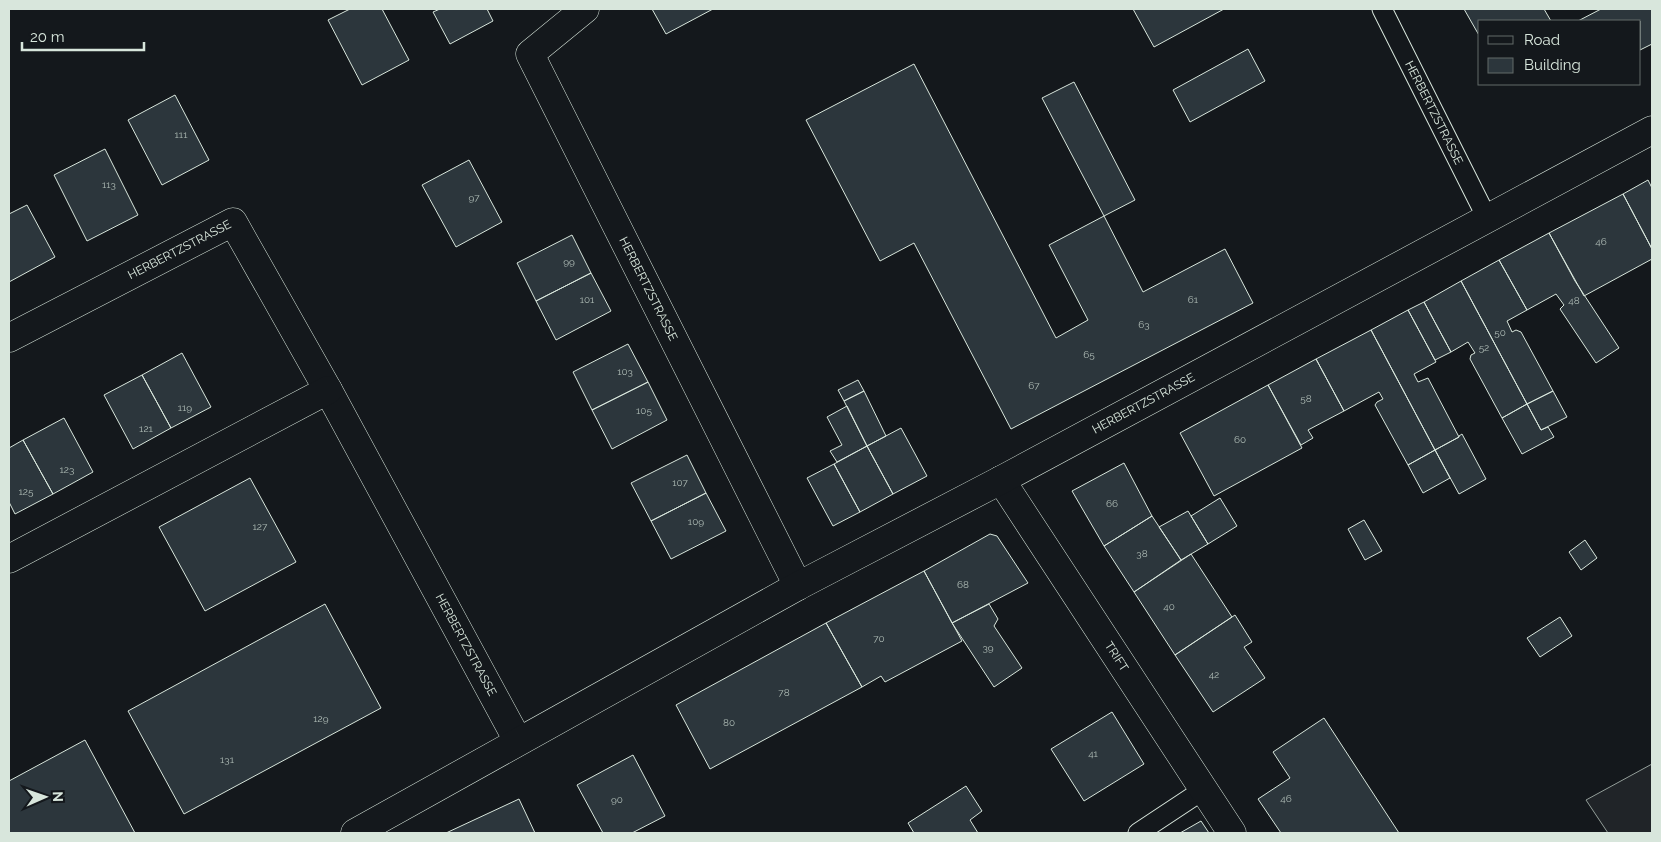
<svg xmlns="http://www.w3.org/2000/svg" width="1661" height="842" font-family="Raleway,sans-serif">
  <style>
    .green { fill: #202428; stroke: #939e99 }
    .building { fill: #2c363c; stroke: #d8e6dc }
    .lines { fill: none; stroke-linecap: round; stroke-linejoin: round }
    .lane-casing { stroke: #d8e6dc; stroke-width: 21 }
    .street-casing { stroke: #d8e6dc; stroke-width: 29 }
    .lane { stroke: #14181c; stroke-width: 19 }
    .street { stroke: #14181c; stroke-width: 28 }
    .labels { text-anchor: middle; dominant-baseline: central; stroke-width: 4; stroke-linejoin: round; paint-order: stroke }
    .number-label { font-size: 10px; fill: #adbab4 }
    .street-label { font-size: 12px; fill: #d8e6dc; stroke: #14181c }
  </style>
  <rect width="100%" height="100%" fill="#14181c"/>
  <!-- green -->
  <path class="green" d="M1652 764V833H1608L1586 800Z"/>
  <!-- building -->
  <path class="building" d="M350 9H382L409 60 362 85 328 20Z
    M440 9H487L493 21 450 44 433 12Z
    M652 9H713L666 34Z
    M1133 9H1224L1154 47Z
    M1464 9H1544L1551 21H1480V37Z
    M1601 9H1652V44L1640 50V21H1578Z
    M1248 49 1265 81 1190 122 1173 90Z
    M914 64 1056 338 1088 320 1049 245 1104 216 1143 292 1225 249 1253 303 1011 429 914 243 880 261 806 120Z
    M1074 82 1135 200 1104 216 1042 98Z
    M175 95 209 160 162 185 128 120Z
    M105 149 138 215 87 241 54 175Z
    M469 160 502 222 456 247 422 185Z
    M1648 180 1652 188V249L1623 194Z
    M1623 194 1652 249V259L1584 296 1549 233Z
    M27 205 55 257 9 282V214Z
    M1549 233 1575 281 1619 348 1596 363 1560 309 1564 305 1556 294 1527 310 1499 260Z
    M572 235 591 273 536 301 517 263Z
    M1499 260 1527 310 1507 321 1512 332 1516 330 1521 332 1553 391 1527 404 1461 281Z
    M591 273 611 311 556 340 536 301Z
    M1461 281 1527 404 1502 418 1470 359 1471 355 1475 353 1468 342 1451 352 1424 302Z
    M1424 302 1451 352 1435 360 1408 310Z
    M1408 310 1436 362 1414 374 1418 382 1428 378 1459 437 1435 450 1371 330Z
    M1371 330 1435 450 1408 465 1375 405 1377 402 1383 399 1379 392 1344 411 1316 359Z
    M628 344 648 382 592 410 573 372Z
    M182 353 211 407 171 428 142 375Z
    M1316 359 1344 411 1308 430 1313 438 1301 445 1268 385Z
    M142 375 171 428 133 449 104 395Z
    M858 380 864 391 844 401 838 390Z
    M648 382 667 420 612 449 592 410Z
    M1268 385 1302 448 1214 496 1180 433Z
    M864 391 886 436 867 446 844 401Z
    M1553 391 1567 417 1541 430 1527 404Z
    M1527 404 1541 430 1548 427 1554 437 1522 454 1502 418Z
    M847 406 867 446 837 462 830 451 842 445 827 417Z
    M64 418 93 472 53 494 23 440Z
    M901 428 927 476 893 494 867 446Z
    M1462 434 1486 479 1459 494 1435 450 1459 437V436Z
    M23 440 53 494 15 514 9 502V448Z
    M867 446 893 494 860 512 834 464Z
    M1435 450 1450 478 1423 493 1408 465Z
    M687 455 706 493 651 521 631 483Z
    M1124 463 1152 516 1104 546 1072 491Z
    M834 464 860 512 833 526 807 478Z
    M250 478 296 562 205 611 159 527Z
    M706 493 726 531 671 559 651 521Z
    M1220 498 1237 526 1208 544 1191 516Z
    M1188 511 1208 544 1181 560 1159 527Z
    M1152 516 1181 560 1134 592 1104 546Z
    M1364 520 1382 551 1365 560 1348 529Z
    M990 534 997 536 1028 583 952 623 924 571Z
    M1585 540 1597 558 1581 570 1569 552Z
    M1191 554 1232 617 1175 655 1134 592Z
    M924 571 962 641 885 682 881 676 862 687 826 623Z
    M325 604 381 708 184 814 128 711Z
    M989 604 998 619 994 626 1022 668 994 687 952 623Z
    M1235 615 1252 642 1244 647 1265 678 1213 712 1175 655Z
    M1560 617 1572 636 1540 657 1527 638Z
    M826 623 862 687 710 769 676 705Z
    M1112 712 1144 764 1084 801 1051 749Z
    M1324 718 1399 833H1281L1258 799 1290 778 1273 752Z
    M85 740 135 833H9V781Z
    M633 755 665 816 632 833H603L577 785Z
    M966 786 982 811 970 820 978 833H914L908 823Z
    M519 799 535 833H446Z
    M1201 821 1209 833H1180Z"/>
  <g class="lines">
    <!-- lane casing -->
    <g class="lane-casing">
      <g id="lane">
        <path id="s1" d="M1382 9 1487 218"/>
        <path d="M1138 833 1203 790"/>
      </g>
    </g>
    <!-- street casing -->
    <g class="street-casing">
      <g id="street">
        <path id="s2" d="M585 9 530 54 798 586"/>
        <path id="s3" d="M9 338 233 222 328 390 518 741"/>
        <path id="s4" d="M1001 480 1232 833"/>
        <path d="M9 559 328 390"/>
        <path id="s5" d="M355 833 798 586 1001 480 1652 130"/>
      </g>
    </g>
    <!-- lane -->
    <use href="#lane" class="lane"/>
    <!-- street -->
    <use href="#street" class="street"/>
  </g>
  <g class="labels">
    <!-- number labels -->
    <g class="number-label">
      <text x="181" y="134">111</text>
      <text x="109" y="184">113</text>
      <text x="474" y="197">97</text>
      <text x="1601" y="241">46</text>
      <text x="569" y="261">99</text>
      <text x="587" y="299">101</text>
      <text x="1193" y="299">61</text>
      <text x="1574" y="300">48</text>
      <text x="1144" y="324">63</text>
      <text x="1500" y="332">50</text>
      <text x="1484" y="347">52</text>
      <text x="1089" y="354">65</text>
      <text x="625" y="371">103</text>
      <text x="1034" y="385">67</text>
      <text x="1306" y="398">58</text>
      <text x="185" y="407">119</text>
      <text x="644" y="410">105</text>
      <text x="146" y="428">121</text>
      <text x="1240" y="439">60</text>
      <text x="67" y="469">123</text>
      <text x="680" y="482">107</text>
      <text x="26" y="491">125</text>
      <text x="1112" y="503">66</text>
      <text x="696" y="521">109</text>
      <text x="260" y="526">127</text>
      <text x="1142" y="553">38</text>
      <text x="963" y="584">68</text>
      <text x="1169" y="606">40</text>
      <text x="879" y="638">70</text>
      <text x="988" y="647">39</text>
      <text x="1214" y="674">42</text>
      <text x="784" y="692">78</text>
      <text x="321" y="718">129</text>
      <text x="729" y="722">80</text>
      <text x="1093" y="753">41</text>
      <text x="227" y="759">131</text>
      <text x="1286" y="798">46</text>
      <text x="617" y="799">90</text>
    </g>
    <!-- street labels -->
    <g class="street-label">
      <text stroke="none"><textPath href="#s1" startOffset="116">HERBERTZSTRASSE</textPath></text>
      <text stroke="none"><textPath href="#s3" startOffset="192">HERBERTZSTRASSE</textPath></text>
      <text stroke="none"><textPath href="#s2" startOffset="334">HERBERTZSTRASSE</textPath></text>
      <text stroke="none"><textPath href="#s5" startOffset="898">HERBERTZSTRASSE</textPath></text>
      <text stroke="none"><textPath href="#s3" startOffset="735">HERBERTZSTRASSE</textPath></text>
      <text stroke="none"><textPath href="#s4" startOffset="211">TRIFT</textPath></text>
    </g>
  </g>
  <!-- border -->
  <rect width="1661" height="842" fill="none" stroke="#d8e6dc" stroke-width="20"/>
  <!-- legend -->
  <rect x="1478" y="20" width="162" height="65" fill="#14181c" stroke="#626a69"/>
  <rect x="1488" y="36" width="25" height="8" fill="#14181c" stroke="#626a69"/>
  <text x="1524" y="45" font-size="15" fill="#d8e6dc">Road</text>
  <rect x="1488" y="58" width="25" height="15" fill="#2c363c" stroke="#626a69"/>
  <text x="1524" y="70" font-size="15" fill="#d8e6dc">Building</text>
  <!-- north arrow -->
  <g transform="translate(45 797) rotate(88)" stroke="#14181c" stroke-width="4" paint-order="stroke">
  <path d="M0-4L9 19L0 12L-9 19Z" fill="#d8e6dc"/>
  <text y="-8" font-size="14" font-weight="bold" text-anchor="middle" fill="#d8e6dc">N</text>
  </g>
  <!-- scale -->
  <path d="M22 42v8h122v-8" fill="none" stroke="#d8e6dc" stroke-width="2.5"/>
  <text x="30" y="42" font-size="15" fill="#d8e6dc" stroke="#14181c" stroke-width="4" paint-order="stroke">20 m</text>
</svg>
